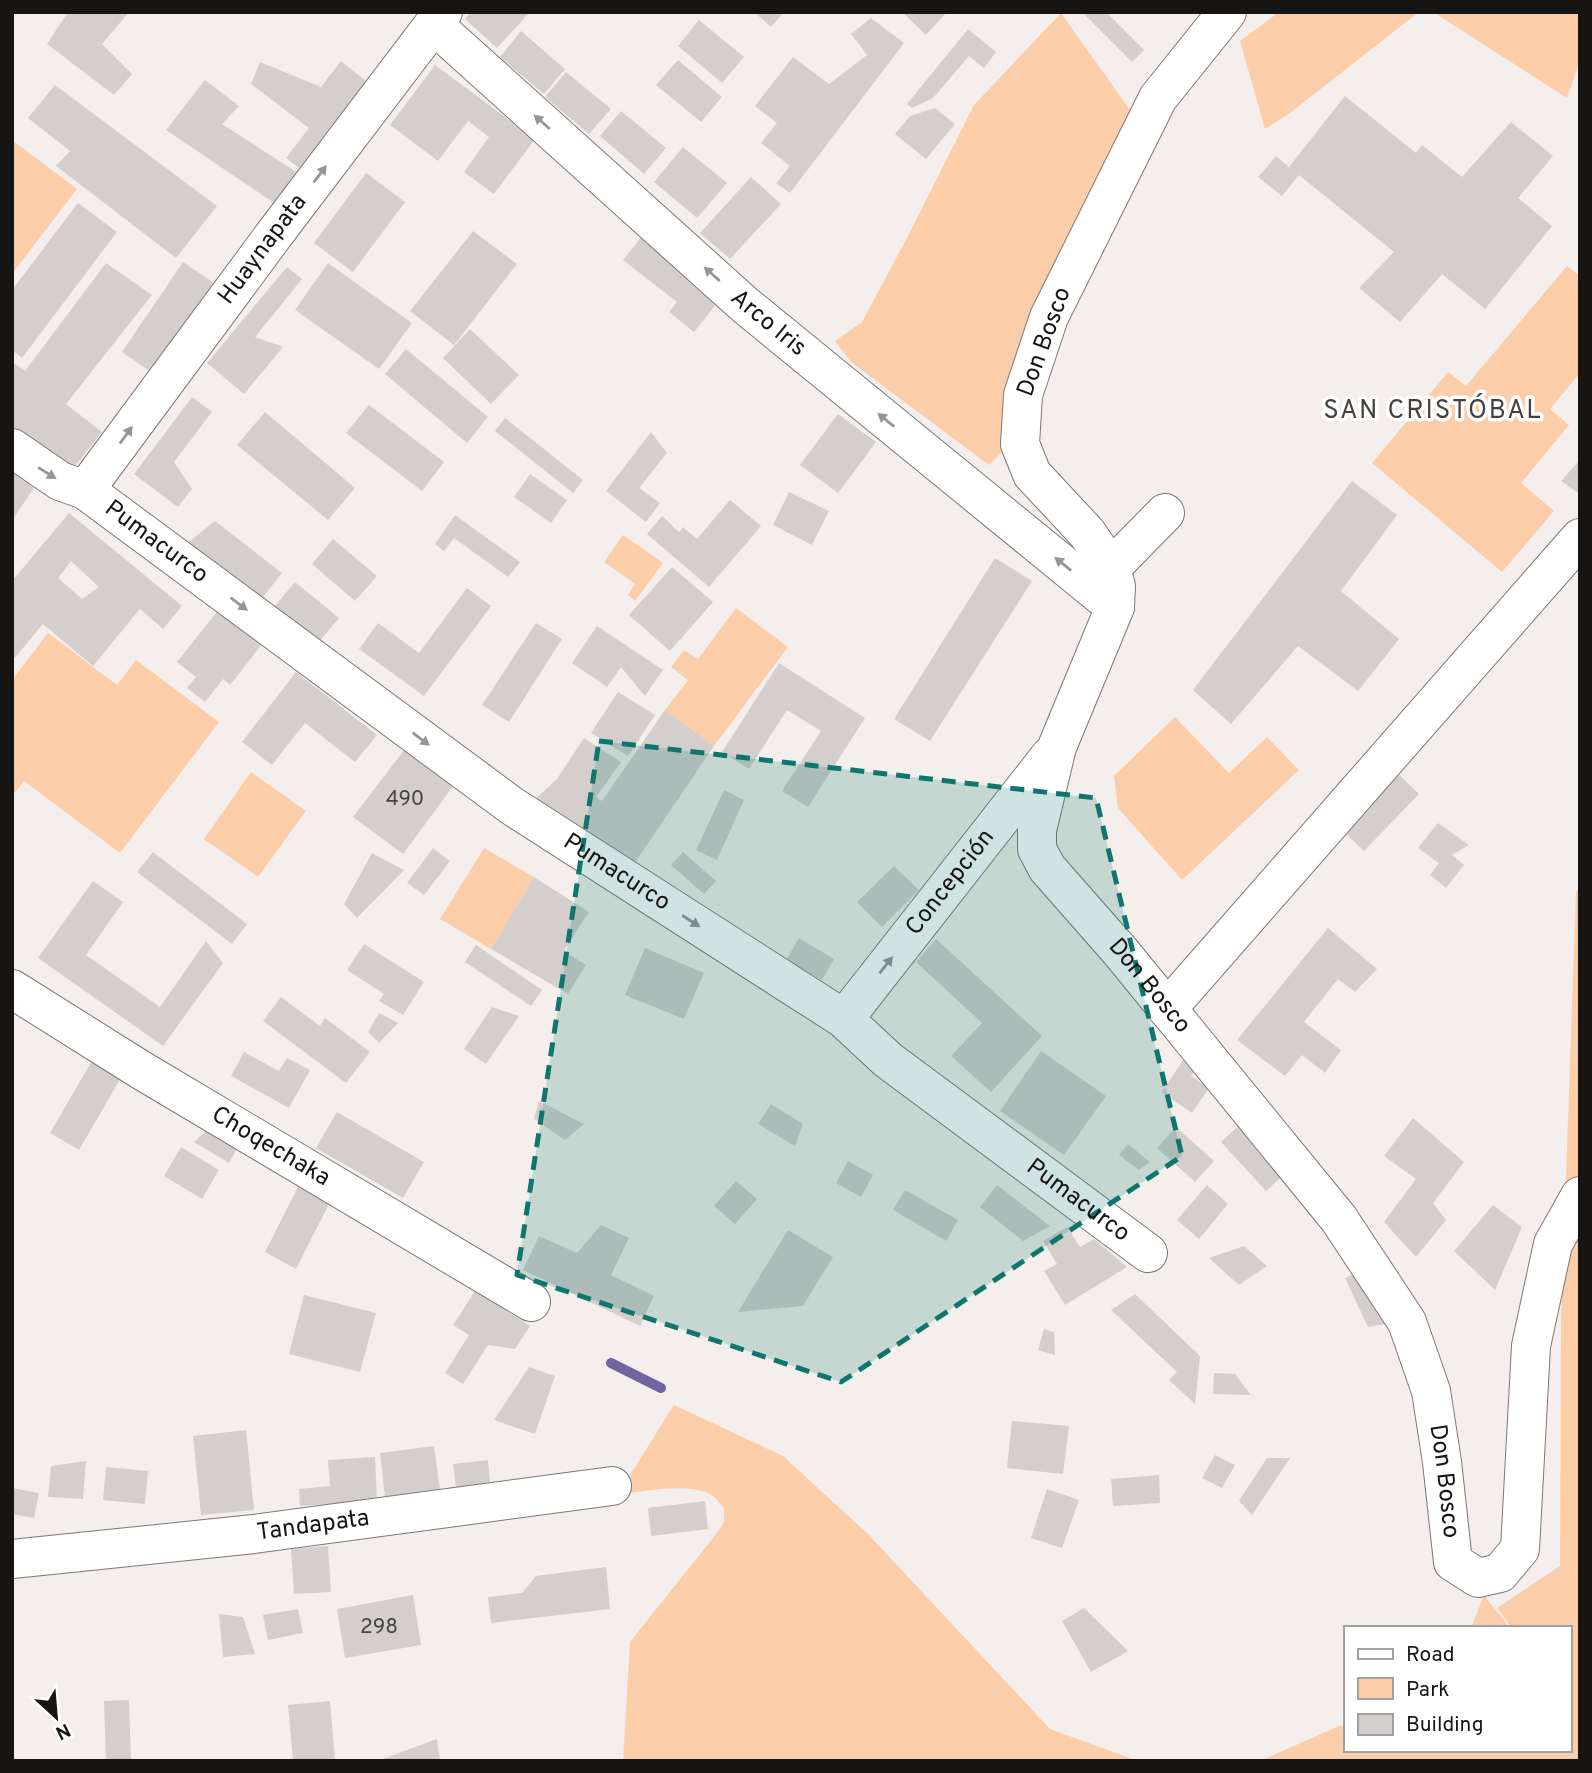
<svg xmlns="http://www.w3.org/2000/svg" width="1592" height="1773" font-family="Overpass,sans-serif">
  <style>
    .green { fill: #fccda9 }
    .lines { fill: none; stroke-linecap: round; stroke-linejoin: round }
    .stream { stroke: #6f63a0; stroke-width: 10 }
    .building { fill: #d4cfcc; fill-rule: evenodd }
    .minor-casing { stroke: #7c7875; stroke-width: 40 }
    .minor { stroke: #fff; stroke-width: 38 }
    .oneway { fill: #969695 }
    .marked { fill: #0f766e; fill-opacity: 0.2; stroke: #0f766e; stroke-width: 5; stroke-dasharray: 14 9; stroke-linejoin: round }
    .labels { text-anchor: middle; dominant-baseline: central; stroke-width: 7; stroke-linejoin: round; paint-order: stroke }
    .number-label { font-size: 21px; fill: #464441 }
    .street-label { font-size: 24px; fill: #161513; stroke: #fff }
    .neighbourhood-label { font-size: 26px; letter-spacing: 2px; fill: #44403d; stroke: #fff }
  </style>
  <rect width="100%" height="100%" fill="#f4efec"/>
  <!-- green -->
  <path class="green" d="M1279 12H1419L1290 113 1265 129 1240 41Z
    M1433 12H1580V61L1567 98Z
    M1061 13 1135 117 1013 441 989 465 851 362 835 341 862 322 909 234 974 105Z
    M12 140 77 189 12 274Z
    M1567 266 1580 276V373L1550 409 1569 425 1521 483 1554 511 1502 572 1372 463 1448 372 1466 386Z
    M623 535 663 563 635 601 628 595 635 584 604 562Z
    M736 608 788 647 714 746 665 710 688 680 671 667 684 650 698 659Z
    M48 633 117 685 136 660 219 722 120 853 24 781 12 796V680Z
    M1175 717 1229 773 1267 737 1299 770 1182 880 1118 808 1114 776Z
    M251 772 306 811 258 877 204 839Z
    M484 848 534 877 491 949 440 919Z
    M1580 888V1761H1260L1339 1726H1345V1750H1569V1628H1512L1497 1608 1560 1566 1561 1320 1576 892Z
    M674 1405 783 1456 868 1534 1050 1729 1138 1761H623L630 1642 717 1533 724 1522V1509C721 1505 717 1499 713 1496 692 1481 643 1492 618 1494Z
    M1484 1595 1510 1628H1471Z"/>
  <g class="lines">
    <!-- stream -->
    <path class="stream" d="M611 1363 661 1388"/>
  </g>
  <!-- building -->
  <path class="building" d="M68 12H129L102 44 132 74 114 95 47 44Z
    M471 12H530L497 48 465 19Z
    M754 12H784L771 27Z
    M902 12H947L926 35Z
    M1082 12H1106L1144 50 1132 62Z
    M871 18 904 43 790 193 776 183 790 166 761 143 777 123 755 106 793 57 829 84 867 55 851 34Z
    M699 20 744 57 722 83 678 46Z
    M968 29 996 52 984 68 969 56 933 98 912 108 907 104Z
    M521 31 565 69 544 94 500 57Z
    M678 60 722 97 701 122 656 85Z
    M341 61 366 81 299 168 286 158 309 128 251 84 260 62 321 87Z
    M435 65 535 139 494 194 464 172 489 137 468 121 438 161 390 125Z
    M566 72 611 109 589 134 545 97Z
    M205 80 239 106 222 124 298 173 277 205 166 130Z
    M55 85 217 206 176 258 56 166 70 151 28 118Z
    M1345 96 1416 153 1422 145 1462 177 1511 122 1553 156 1518 198 1552 226 1485 309 1442 274 1400 322 1359 288 1394 252 1299 175 1282 196 1258 177 1276 156 1289 167Z
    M935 108 955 124 926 159 895 134 910 116Z
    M621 111 666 148 644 174 600 136Z
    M683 147 727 183 697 218 654 182Z
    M366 173 405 202 353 272 314 243Z
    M751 177 781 204 730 259 700 233Z
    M78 203 117 232 22 358 12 350V290Z
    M473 231 517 264 454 345 410 311Z
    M643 235 717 303 694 332 669 312 677 302 623 260Z
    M183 262 214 283 152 373 122 352Z
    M106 263 152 295 66 404 102 432 63 481 12 443V362L25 371Z
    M328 263 412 323 379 369 295 310Z
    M287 267 302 279 255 337 283 347 244 394 207 363Z
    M470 329 519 375 491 404 443 358Z
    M406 349 488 417 467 443 385 374Z
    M192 397 212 412 174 462 192 489 178 507 134 474Z
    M369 405 444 462 422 491 346 433Z
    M265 412 355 488 328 520 237 445Z
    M838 414 876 442 838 493 800 465Z
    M505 418 583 480 573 493 495 431Z
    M651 432 667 453 639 488 660 503 646 522 606 491Z
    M1580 460V494L1561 481Z
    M12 471 34 488 12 520Z
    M530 474 567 500 551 523 514 497Z
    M1352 481 1397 515 1341 591 1399 639 1358 691 1298 646 1231 724 1193 690Z
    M789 492 829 511 812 545 773 525Z
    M730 500 761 526 709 587 647 534 662 516 679 532 683 527 697 539Z
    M69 513 182 606 163 629 140 609 93 666 43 624 12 661V581ZM71 561 99 587 82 599 58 578Z
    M455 515 520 562 508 577 454 538 444 551 435 544Z
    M215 521 282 573 259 602 185 545Z
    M333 539 377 576 355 601 312 564Z
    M995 558 1032 581 930 741 894 719Z
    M672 567 713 602 670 651 629 615Z
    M295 582 339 618 318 643 274 607Z
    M467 588 491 606 424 696 359 649 378 623 419 653Z
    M219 609 263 643 230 685 223 679 205 702 187 688 196 677 177 662Z
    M536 623 562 639 509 722 482 705Z
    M597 626 663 670 645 696 621 667 607 687 572 663Z
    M779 663 865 718 808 807 782 791 821 731 787 710 749 769 722 752Z
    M296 672 377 735 355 762 305 723 272 765 242 742Z
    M618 692 655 715 628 756 591 733Z
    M665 710 714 746 634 864 532 802 557 779 584 738 621 762 596 797 602 801Z
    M408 745 457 781 403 854 353 817Z
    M1389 765 1419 794 1364 851 1333 821Z
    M724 790 744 800 717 860 696 850Z
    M1438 823 1469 845 1452 855 1464 865 1446 888 1430 875 1439 863 1418 848Z
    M433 848 450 861 424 895 407 883Z
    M153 852 247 924 232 944 137 872Z
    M683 852 716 881 704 894 671 865Z
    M372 853 404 870 357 918 344 904Z
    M894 866 919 890 882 927 857 902Z
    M534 877 589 912 564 951 586 965 568 994 491 949Z
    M93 881 123 902 86 955 160 1007 206 941 223 963 163 1046 38 958Z
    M1328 928 1377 969 1355 992 1338 979 1304 1022 1341 1050 1325 1073 1302 1055 1285 1076 1237 1040Z
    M799 938 834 959 822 980 786 960Z
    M936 939 1042 1036 991 1092 951 1056 982 1023 916 962Z
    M364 944 424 982 403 1015 379 1001 384 994 347 970Z
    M476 945 542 990 531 1006 465 962Z
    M645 948 704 973 684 1019 625 995Z
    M281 997 320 1026 325 1018 370 1052 346 1083 263 1021Z
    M492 1007 519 1016 486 1064 464 1049Z
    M379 1013 398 1023 379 1043 368 1032Z
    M1041 1051 1106 1096 1064 1155 1000 1111Z
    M1189 1051 1202 1060 1191 1076 1209 1088 1192 1113 1162 1092Z
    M244 1052 279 1071 287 1058 310 1070 289 1108 231 1076Z
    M93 1059 122 1076 79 1150 50 1133Z
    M539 1101 584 1124 565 1140 534 1119Z
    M771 1104 803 1124 795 1146 758 1124Z
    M337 1112 424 1162 403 1198 316 1148Z
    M1247 1118 1292 1167 1266 1191 1221 1142Z
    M1413 1118 1464 1162 1433 1203 1446 1220 1416 1257 1384 1222 1416 1179 1384 1156Z
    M1176 1127 1214 1161 1195 1182 1157 1148Z
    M208 1129 238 1147 229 1163 194 1142Z
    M1128 1144 1150 1162 1139 1170 1119 1155Z
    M181 1147 219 1170 202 1199 164 1176Z
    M848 1161 873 1175 861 1197 836 1183Z
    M736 1181 757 1199 735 1224 714 1206Z
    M300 1183 332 1198 296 1269 265 1252Z
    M997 1185 1050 1226 1023 1241 980 1207Z
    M1207 1185 1228 1204 1199 1239 1177 1220Z
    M905 1190 958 1220 946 1241 893 1210Z
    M1493 1205 1522 1227 1495 1290 1454 1251Z
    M601 1225 629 1238 611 1275 654 1296 640 1326 523 1270 539 1236 577 1253Z
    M1067 1227 1080 1247 1094 1239 1127 1267 1065 1305 1044 1271 1057 1264 1043 1241Z
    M788 1230 833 1257 803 1306 738 1312Z
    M1244 1246 1267 1266 1239 1285 1209 1258Z
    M1360 1271 1385 1324 1368 1327 1345 1278Z
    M475 1291 530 1326 515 1349 488 1345 463 1384 445 1373 469 1335 453 1325Z
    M1135 1294 1200 1356 1195 1404 1169 1380 1177 1372 1111 1310Z
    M304 1295 376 1313 360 1372 289 1354Z
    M1044 1329 1054 1332 1055 1355 1038 1350Z
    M529 1367 555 1376 535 1434 494 1420Z
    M1214 1373 1235 1374 1251 1395 1213 1394Z
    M1012 1421 1069 1426 1063 1474 1007 1468Z
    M246 1430 254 1510 201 1515 193 1436Z
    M434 1446 440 1490 385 1497 380 1453Z
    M1215 1455 1235 1465 1222 1488 1202 1478Z
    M375 1457 377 1501 300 1506 299 1489 330 1486 328 1460Z
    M1267 1458H1290L1252 1515 1239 1501Z
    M488 1460 490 1483 456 1487 453 1464Z
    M86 1461 83 1499 48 1497 51 1466Z
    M106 1467 148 1471 145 1504 103 1500Z
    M1159 1475 1160 1503 1113 1506 1111 1479Z
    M12 1488 39 1493 34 1518 12 1514Z
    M1047 1489 1079 1500 1062 1548 1031 1538Z
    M705 1501 708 1529 651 1536 648 1508Z
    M328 1546 331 1592 294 1594 291 1549Z
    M606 1567 610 1609 491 1623 488 1597 522 1593 536 1576Z
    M413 1595 421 1645 345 1658 337 1609Z
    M1084 1608 1128 1651 1091 1672 1062 1621Z
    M298 1609 303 1633 268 1640 263 1615Z
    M219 1614 243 1617 255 1654 223 1657Z
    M129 1700 131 1761H106L104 1701Z
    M330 1701 335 1761H293L288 1705Z
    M437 1739 440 1761H380V1760Z"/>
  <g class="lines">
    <!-- minor casing -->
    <g class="minor-casing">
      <g id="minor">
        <path id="s1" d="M1227 12 1158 98 1049 317 1023 395 1020 444 1032 474 1087 533 1111 568 1116 586 1115 607 1057 747 1037 830V849L1047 868 1120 951 1339 1219 1407 1322 1431 1391 1442 1462 1453 1562 1478 1578 1500 1573 1520 1549 1531 1346 1553 1244 1580 1196"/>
        <path id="s2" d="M434 25 745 305 1115 607"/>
        <path id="s3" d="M12 448 60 481 85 490 512 806 844 1019 888 1060 1148 1253"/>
        <path id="s4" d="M85 490 276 232 443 12"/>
        <path d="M1111 568 1165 513"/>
        <path id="s5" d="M12 989 141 1070 531 1302"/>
        <path d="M1167 1009 1580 538"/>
        <path id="s6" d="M844 1019 1050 756"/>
        <path id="s7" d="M12 1559 254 1534 612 1486"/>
      </g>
    </g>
    <!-- minor -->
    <use href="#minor" class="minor"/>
  </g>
  <!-- one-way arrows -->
  <defs><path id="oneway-solid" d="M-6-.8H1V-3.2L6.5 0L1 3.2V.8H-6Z" transform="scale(1.75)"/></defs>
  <g class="oneway">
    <use href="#oneway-solid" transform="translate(542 122) rotate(-138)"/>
    <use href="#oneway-solid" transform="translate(320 174) rotate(-53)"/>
    <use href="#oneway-solid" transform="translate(712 274) rotate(-138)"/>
    <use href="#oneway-solid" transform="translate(886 420) rotate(-141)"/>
    <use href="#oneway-solid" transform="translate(126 435) rotate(-54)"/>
    <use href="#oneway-solid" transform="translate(47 473) rotate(32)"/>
    <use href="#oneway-solid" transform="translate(1063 564) rotate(-141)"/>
    <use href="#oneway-solid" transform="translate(239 604) rotate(37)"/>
    <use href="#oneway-solid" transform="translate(421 739) rotate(37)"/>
    <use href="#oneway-solid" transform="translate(691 921) rotate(33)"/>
    <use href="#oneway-solid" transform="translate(886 965) rotate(-52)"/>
  </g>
  <!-- marked area -->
  <path class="marked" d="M599 741 1096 798 1182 1156 841 1382 517 1275Z"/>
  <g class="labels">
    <!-- number labels -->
    <g class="number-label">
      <text x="405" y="799">490</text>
      <text x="379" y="1627">298</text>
    </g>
    <!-- street labels -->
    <g class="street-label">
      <text stroke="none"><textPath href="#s4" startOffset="299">Huaynapata</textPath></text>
      <text stroke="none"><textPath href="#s2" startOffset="448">Arco Iris</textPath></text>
      <text transform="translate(1045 342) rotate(-70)">Don Bosco</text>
      <text stroke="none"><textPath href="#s3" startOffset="173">Pumacurco</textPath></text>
      <text stroke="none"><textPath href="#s3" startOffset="740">Pumacurco</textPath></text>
      <text stroke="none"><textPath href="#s6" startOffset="173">Concepción</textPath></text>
      <text stroke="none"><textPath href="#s1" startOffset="1115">Don Bosco</textPath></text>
      <text stroke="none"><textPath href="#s5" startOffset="303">Choqechaka</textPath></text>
      <text stroke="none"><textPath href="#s3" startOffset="1307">Pumacurco</textPath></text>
      <text stroke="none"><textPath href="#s1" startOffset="1703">Don Bosco</textPath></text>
      <text stroke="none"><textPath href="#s7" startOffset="303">Tandapata</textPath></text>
    </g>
    <!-- neighbourhood labels -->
    <g class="neighbourhood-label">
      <text x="1433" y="411">SAN CRISTÓBAL</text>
    </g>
  </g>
  <!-- border -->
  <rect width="1592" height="1773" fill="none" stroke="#161513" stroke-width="28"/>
  <!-- legend -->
  <rect x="1344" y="1626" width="228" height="126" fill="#ffffff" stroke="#a2a1a1" stroke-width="2"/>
  <rect x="1358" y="1649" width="35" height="10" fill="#ffffff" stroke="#a2a1a1" stroke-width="2"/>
  <text x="1406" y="1661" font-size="21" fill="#161513">Road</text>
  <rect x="1358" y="1678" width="35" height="21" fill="#fccda9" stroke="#a2a1a1" stroke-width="2"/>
  <text x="1406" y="1696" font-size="21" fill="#161513">Park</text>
  <rect x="1358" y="1714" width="35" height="21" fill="#d4cfcc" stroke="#a2a1a1" stroke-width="2"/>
  <text x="1406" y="1731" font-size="21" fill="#161513">Building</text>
  <!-- north arrow -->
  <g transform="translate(56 1717) rotate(154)" stroke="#ffffff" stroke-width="5" paint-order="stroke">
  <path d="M0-5L12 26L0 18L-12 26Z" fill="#161513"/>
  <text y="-10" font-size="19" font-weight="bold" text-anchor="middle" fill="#161513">N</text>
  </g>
</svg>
